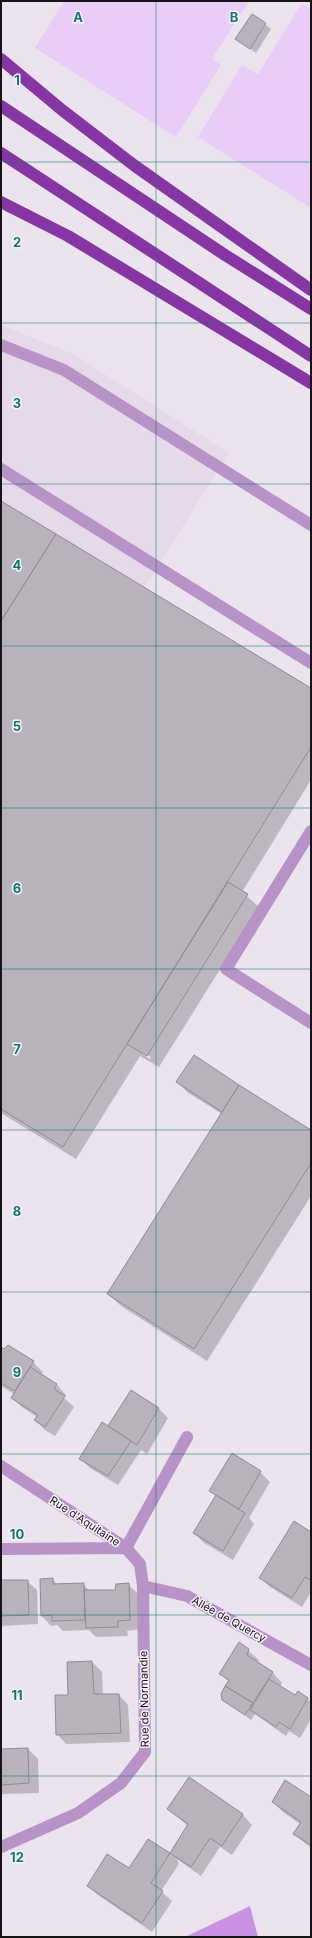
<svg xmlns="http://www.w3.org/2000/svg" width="312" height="1938" font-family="Inter,sans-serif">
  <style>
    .built { fill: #e5d9ea }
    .green { fill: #e9ccf7 }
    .forest { fill: #ca91e2 }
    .shadow { fill: #0003; fill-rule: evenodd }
    .building { fill: #b8b2bb; stroke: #908a93 }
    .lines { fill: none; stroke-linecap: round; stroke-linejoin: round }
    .service { stroke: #b893c8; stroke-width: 12 }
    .minor { stroke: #b893c8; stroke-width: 12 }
    .trunk { stroke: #8636a3; stroke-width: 12 }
    .grid { fill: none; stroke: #0f766e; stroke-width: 1; stroke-opacity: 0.55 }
    .labels { text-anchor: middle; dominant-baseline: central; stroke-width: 3; stroke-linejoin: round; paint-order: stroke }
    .street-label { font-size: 11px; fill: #171518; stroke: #f8f1fb }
    .grid-label { font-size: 13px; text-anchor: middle; font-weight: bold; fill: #0f766e; stroke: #f8f1fb; stroke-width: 3; stroke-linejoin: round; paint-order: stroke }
  </style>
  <rect width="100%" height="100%" fill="#ebe4ee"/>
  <!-- built -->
  <path class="built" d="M1 325 73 354 229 453 1 815Z"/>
  <!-- green -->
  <path class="green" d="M64 1H249L212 59 221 65 176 137 35 48Z
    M302 3 311 9V208L198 137 242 65 258 74Z"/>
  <!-- forest -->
  <path class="forest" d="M250 1906 258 1937H185Z"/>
  <!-- shadow -->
  <path class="shadow" d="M252 15 271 29 256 53 236 39Z
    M1 501 311 689V780L242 892 259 907 159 1067 140 1056 76 1159 1 1113ZM142 1052 151 1057 150 1059 142 1054Z
    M178 1082 311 1131V1196L207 1361 121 1306 108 1294 222 1114 187 1092Z
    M1 1348 33 1362 43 1372 41 1375 57 1385 66 1395 64 1398 74 1407 55 1436 45 1430 35 1420 37 1417 22 1407 12 1398 14 1394 1 1386Z
    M132 1391 159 1409 168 1418 147 1454 141 1450 118 1485 90 1468 80 1458 108 1428Z
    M260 1472 270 1482 249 1518 254 1524 233 1560 204 1543 194 1533 216 1496 210 1490Z
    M311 1533V1592L302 1607 270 1587 260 1577Z
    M52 1579 58 1585 83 1584 90 1591H116L128 1584 138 1594 140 1629 127 1631 128 1636 96 1637 89 1630 63 1631 57 1625 51 1626 42 1616Z
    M1 1581H27L37 1590 38 1624 1 1626Z
    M239 1643 259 1660 257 1663 273 1673 282 1683 280 1687 295 1697 298 1692 311 1702V1719L300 1738 289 1731 286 1736 255 1714 251 1720 223 1699 229 1682 220 1673Z
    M92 1662 102 1672 103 1695H119L128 1705 130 1742 66 1744 57 1734 69 1696 68 1663Z
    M28 1749 38 1759 39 1793 1 1794V1750Z
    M189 1778 243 1815 252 1825 232 1855 220 1847 201 1876 177 1859 179 1864 161 1891 172 1901 152 1932 98 1895 88 1886 129 1870 148 1840 174 1856 188 1826 168 1809Z
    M311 1798V1848L294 1834 300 1824 283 1812 273 1802Z"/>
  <!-- building -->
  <path class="building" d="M252 14 266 23 250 49 235 39Z
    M1 501 56 534 1 621Z
    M56 534 311 688V747L63 1147 1 1109V621Z
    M228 882 248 894 147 1056 127 1044Z
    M194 1055 239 1085 222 1112 176 1082Z
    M239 1085 311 1130V1163L194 1349 107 1294Z
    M8 1345 34 1361 15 1391 1 1383V1347L4 1349Z
    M30 1367 57 1384 54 1389 65 1396 45 1427 34 1420 38 1415 11 1398Z
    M131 1390 159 1408 137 1445 108 1426Z
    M102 1422 131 1441 108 1476 79 1459Z
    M232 1453 261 1471 239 1509 209 1491Z
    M216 1495 245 1513 223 1551 193 1533Z
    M294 1521 311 1532V1580L305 1577 292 1598 259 1578Z
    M53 1578V1584L84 1583 85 1620 52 1621V1615L41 1616 40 1579Z
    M1 1580H28L29 1615 1 1616Z
    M129 1583 130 1620 118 1621V1627L86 1628 84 1590H115L116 1584Z
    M239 1642 249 1649 247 1655 273 1672 253 1703 225 1686 229 1680 219 1674Z
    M92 1661 94 1694H119L121 1733 56 1735 55 1695H68L67 1662Z
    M269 1679 295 1695 298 1691 308 1698 290 1729 279 1722 276 1727 250 1710Z
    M225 1686 253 1703 245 1715 222 1700 221 1694Z
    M28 1748 29 1783 1 1785V1749Z
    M189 1777 243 1814 222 1846 210 1838 191 1867 170 1853 188 1824 167 1809Z
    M285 1780 311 1797V1845L293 1834 301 1822 272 1802Z
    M148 1839 170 1853 151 1883 163 1891 142 1923 87 1886 107 1854 129 1868Z"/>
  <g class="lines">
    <!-- service -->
    <path class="service" d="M1 345 64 370 311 525
      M1 469 311 663
      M311 831 226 969 311 1023
      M126 1548 187 1437"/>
    <!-- minor -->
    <path class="minor" d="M1 1466 126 1548 140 1564 143 1586 145 1752 121 1783 78 1813 1 1847
      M1 1549 126 1548
      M143 1586 187 1596 311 1665"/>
    <!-- trunk -->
    <path class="trunk" d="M1 59 62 110 135 166 311 290
      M1 106 225 255 311 309
      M1 153 311 356
      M1 202 68 236 311 383"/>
  </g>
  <!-- grid -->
  <path class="grid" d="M156 1V1937M1 162H311M1 323H311M1 484H311M1 646H311M1 808H311M1 969H311M1 1130H311M1 1292H311M1 1454H311M1 1615H311M1 1776H311"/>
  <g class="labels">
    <!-- street labels -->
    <g class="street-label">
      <text transform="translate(85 1521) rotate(33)">Rue d'Aquitaine</text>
      <text transform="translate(229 1619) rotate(29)">Allée de Quercy</text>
      <text transform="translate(144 1699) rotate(-91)">Rue de Normandie</text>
    </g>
  </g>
  <g class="grid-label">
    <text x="78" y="22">A</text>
    <text x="234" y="22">B</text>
    <text x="17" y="85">1</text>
    <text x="17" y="247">2</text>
    <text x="17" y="408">3</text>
    <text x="17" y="570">4</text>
    <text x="17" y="731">5</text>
    <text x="17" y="893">6</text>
    <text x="17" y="1054">7</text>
    <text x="17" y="1216">8</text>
    <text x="17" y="1377">9</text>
    <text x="17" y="1539">10</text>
    <text x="17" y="1700">11</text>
    <text x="17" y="1862">12</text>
  </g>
  <!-- border -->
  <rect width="312" height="1938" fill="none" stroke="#171518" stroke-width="4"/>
</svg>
